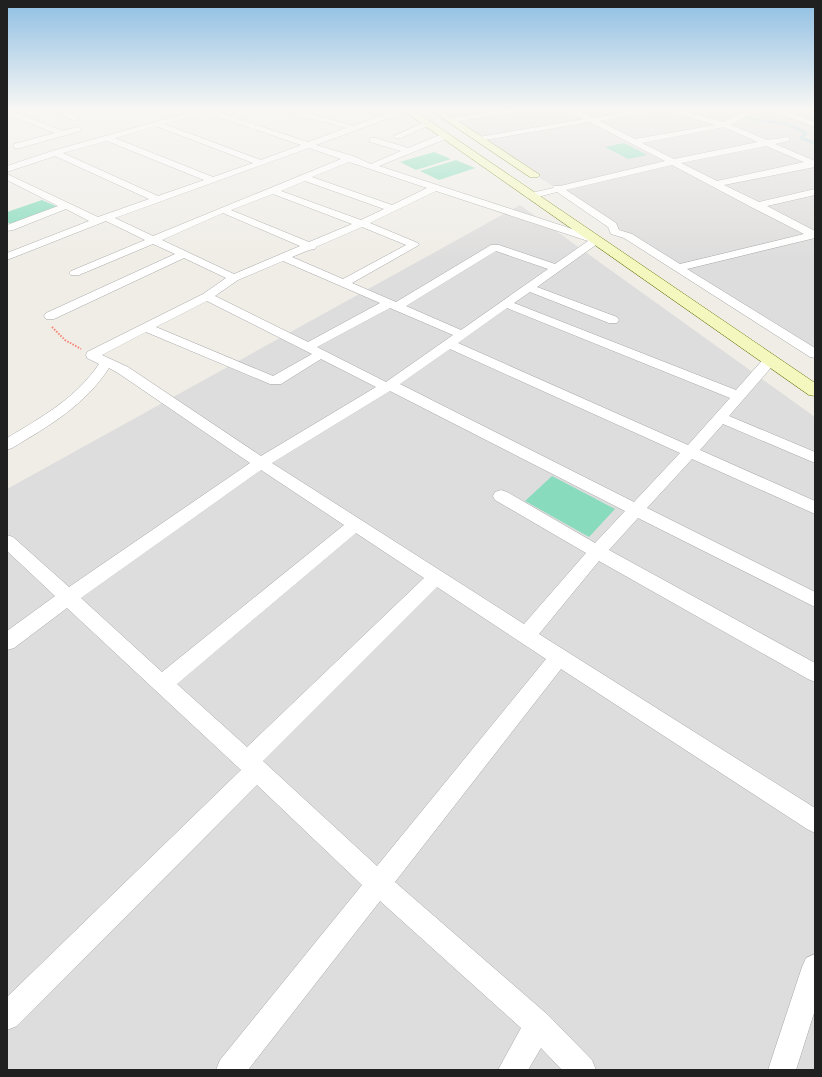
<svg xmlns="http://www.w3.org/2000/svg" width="822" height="1077" font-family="Ubuntu,sans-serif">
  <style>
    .residential { fill: #dedddd }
    .pitch { fill: #88dcbd }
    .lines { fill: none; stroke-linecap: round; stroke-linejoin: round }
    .stream { stroke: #a9d0dc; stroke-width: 2.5 }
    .street-casing { stroke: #a7a7a7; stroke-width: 1 }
    .secondary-casing { stroke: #687609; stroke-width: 1 }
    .path { stroke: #f58373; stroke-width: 2; stroke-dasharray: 1.5 1.5; stroke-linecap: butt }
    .street { fill: #fff; fill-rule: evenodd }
    .secondary { fill: #f4f8be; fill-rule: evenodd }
  </style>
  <rect width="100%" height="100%" fill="#f0ede7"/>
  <!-- residential -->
  <path class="residential" d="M432 109H815V354Z
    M520 205 815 417V1070H7V489Z"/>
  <!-- pitch -->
  <path class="pitch" d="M624 143 647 155 628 159 605 147Z
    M434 152 451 159 416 170 400 162Z
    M456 160 475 168 439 180 420 171Z
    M42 200 58 207 11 224 7 222V212Z
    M552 476 615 509 589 537 525 501Z"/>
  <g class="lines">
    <!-- stream -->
    <path class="stream" d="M721 109 752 119 787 124 806 133 801 138 815 143"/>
    <!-- street casing -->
    <g class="street-casing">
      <path id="street" d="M7 109 63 131 77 127 81 129 80 131 20 148H14V144L55 133 7 114Z
        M48 109H58L80 118 76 120H73Z
        M201 109H212L211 110 308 142 346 128 285 111 284 109H295L353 126 399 109H409L408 111 316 145 353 156 371 164 401 151 370 142V138H376L408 148 442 134H448V138L379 166 600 238 601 240 600 242 537 287 617 317 619 320 617 323H609L530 292 514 303 736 390 765 357H775L776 360 775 363 729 416 815 452V463L723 424 700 450 815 501V514L692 459 647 508 815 592V607L638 518 609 550 815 663V682L808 679 599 561 539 634 815 808V833L807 829 561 669 395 882 548 1015 592 1060 596 1070H562L541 1048 528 1070H498L521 1028 380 901 248 1070H216L220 1060 362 885 257 785 17 1026 7 1030V997L241 770 67 608 14 648 7 650V631L55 596 7 551V535L13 537 69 587 250 463 118 373 109 368C85 405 49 426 12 448L7 450V438C42 417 76 398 99 364L87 358 86 355 87 352 203 294 226 278 184 258 54 319H46L44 316 46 313 175 254 153 244 79 275H71L69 273 71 271 145 240 106 221 7 260V253L89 221 66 209 13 230 7 231V225L58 206 7 180V174L98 217 149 199 55 156 7 172V166L52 151ZM204 112 301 145 261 160 164 124ZM156 126 253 163 213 177 115 138ZM107 141 204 180 158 196 63 153ZM309 148 341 159 153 236 115 218ZM349 162 427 188 392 205 312 177ZM305 181 384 209 361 220 281 191ZM436 191 588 241 555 264 499 245H491L396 302 352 283 419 245 418 243 370 223ZM273 194 352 224 309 242 231 210ZM223 213 300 246 234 274 162 240ZM362 227 406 245 343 279 292 257 309 250 315 249 316 247ZM496 251 548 269 461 330 406 306ZM283 261 380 303 308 342 215 296 238 280ZM207 301 312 354 273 376 156 327ZM390 308 453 335 386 382 317 347ZM507 308 730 398 688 445 458 343ZM146 332 270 384H281L321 359 376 387 261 456 128 367 102 355ZM450 349 680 453 634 502 400 384ZM390 391 625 511 595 543 507 492 501 490 495 492 493 496 495 500 586 553 524 624 272 463ZM261 470 344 525 162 672 81 598ZM356 533 424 578 247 747 177 684ZM437 587 546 659 377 866 263 761Z
        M512 109H530L526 111 451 122 447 120 451 118Z
        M566 109H575L593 118 645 109H661L657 111 599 121 635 139 715 125 668 111 667 109H678L724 122 749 109H758L731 125 767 140 789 137V141L775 144 815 161V167L724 185 759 202 815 189V195L767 206 815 231V238L687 269 815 348V358L810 357 624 238 611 234 608 227 557 192 530 199 525 196 527 194 553 188 554 186H560L665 161 590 122 479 141 475 139 479 137 584 119ZM724 127 758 142 674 159 642 143ZM766 146 804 162 717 181 681 163ZM672 165 753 208 804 234 680 264 632 234 619 230 616 223 566 190Z
        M768 109H778L815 122V127Z
        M425 122H428L432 124 401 138H395L394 136Z
        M815 954V1010L796 1070H768L802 967 806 958Z"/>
    </g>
    <!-- secondary casing -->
    <g class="secondary-casing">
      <path id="secondary" d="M401 109H412L815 383V396L809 395Z
        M429 109H440L540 175 538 177H530Z"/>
    </g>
    <!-- path -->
    <path class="path" d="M52 327 65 340 81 349"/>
    <!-- street -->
    <use href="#street" class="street"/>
    <!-- secondary -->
    <use href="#secondary" class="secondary"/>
  </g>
  <!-- sky -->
  <linearGradient id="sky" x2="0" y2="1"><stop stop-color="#8fbfe3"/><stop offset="0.42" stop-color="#f8f7f4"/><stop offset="1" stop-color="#f8f7f4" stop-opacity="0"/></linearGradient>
  <rect width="822" height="260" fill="url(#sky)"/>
  <!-- border -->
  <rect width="822" height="1077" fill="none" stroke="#202020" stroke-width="16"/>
</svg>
